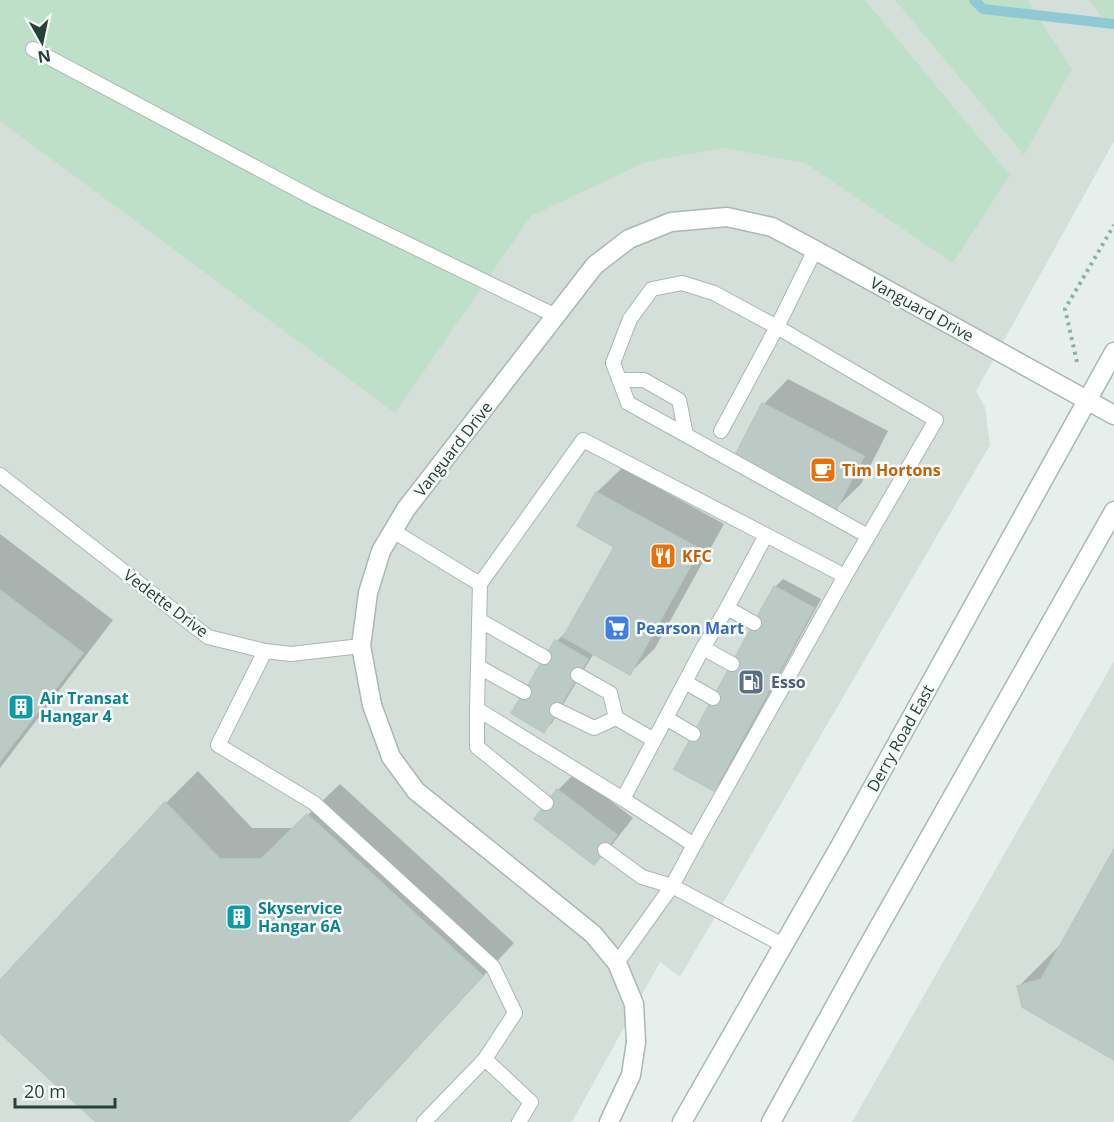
<svg xmlns="http://www.w3.org/2000/svg" width="1114" height="1122" font-family="'Open Sans',sans-serif">
  <style>
    .built { fill: #d4dfda }
    .green { fill: #bfe0c8 }
    .shadow { fill: #0003 }
    .lines { fill: none; stroke-linecap: round; stroke-linejoin: round }
    .stream { stroke: #8ec9d4; stroke-width: 10 }
    .building { fill: #bbcac4; stroke: #b8c9c2; stroke-width: 1.5 }
    .service-casing { stroke: #a8b8b2; stroke-width: 16 }
    .minor-casing { stroke: #a8b8b2; stroke-width: 21 }
    .secondary-casing { stroke: #a4bbb3; stroke-width: 21 }
    .path { stroke: #86b3a5; stroke-width: 4; stroke-dasharray: 3 4.5; stroke-linecap: butt }
    .service { stroke: #fff; stroke-width: 14 }
    .minor { stroke: #fff; stroke-width: 18 }
    .secondary { stroke: #fff; stroke-width: 18 }
    .labels { text-anchor: middle; dominant-baseline: central; stroke-width: 5; stroke-linejoin: round; paint-order: stroke }
    .street-label { font-size: 16px; fill: #24423a; stroke: #f7fbf9 }
    .food-label { font-size: 16px; font-weight: bold; fill: #c56008; stroke: #f7fbf9; text-anchor: start }
    .shop-label { font-size: 16px; font-weight: bold; fill: #366cbe; stroke: #f7fbf9; text-anchor: start }
    .service-label { font-size: 16px; font-weight: bold; fill: #4e5e75; stroke: #f7fbf9; text-anchor: start }
    .culture-label { font-size: 16px; font-weight: bold; fill: #0d838f; stroke: #f7fbf9; text-anchor: start }
  </style>
  <rect width="100%" height="100%" fill="#e6efeb"/>
  <!-- built -->
  <path class="built" d="M0 0H1114V141L976 391 985 407 990 445 680 977 660 962 572 1122H0Z
    M1114 661V1122H852Z"/>
  <!-- green -->
  <path class="green" d="M0 0H865L1010 175 953 263 805 163 724 148 646 162 531 216 395 413 0 121Z
    M895 0H1027L1072 69 1024 155Z
    M1089 0H1114V20L1110 27Z"/>
  <!-- shadow -->
  <path class="shadow" d="M788 379 888 431 861 484 836 508 736 457 764 404Z
    M622 468 724 524 655 648 630 673 594 653 552 723 543 731 557 641 565 633 567 634 616 546 579 525 597 492Z
    M0 534 113 620 0 768Z
    M783 579 821 599 722 781 714 789 775 587Z
    M198 771 252 828H294L340 784 514 943 348 1122H98L0 1031V982L166 803Z
    M575 773 633 818 611 846 594 863 558 790Z
    M1114 852V1059L1019 986 1062 943Z"/>
  <g class="lines">
    <!-- stream -->
    <path class="stream" d="M974 0 983 9 1114 24"/>
  </g>
  <!-- building -->
  <path class="building" d="M762 403 864 456 836 510 734 457Z
    M596 492 700 549 630 675 563 637 614 547 577 526Z
    M774 586 814 608 714 791 674 769Z
    M0 590 83 653 0 761Z
    M555 640 588 659 544 733 511 713Z
    M557 789 617 835 594 865 534 819Z
    M165 802 220 859H261L307 814 483 976 348 1122H96L0 1033V980Z
    M1114 849V1060L1022 1007 1017 986 1041 979Z"/>
  <g class="lines">
    <!-- service casing -->
    <g class="service-casing">
      <path id="service" d="M33 49 317 200 556 316
        M620 380H644L679 400 686 435
        M721 431 777 327 815 250
        M0 475 208 637 265 651 291 654 361 646
        M393 531 480 584 477 709 623 799 694 845 672 886 642 877 605 850
        M845 576 936 420 777 327 714 293 682 283 652 289 630 319 613 363 628 403 868 536
        M480 584 583 440 766 535 727 608 703 648 623 799
        M727 608 754 623
        M479 620 544 657
        M703 648 732 664
        M265 651 218 745 314 803 493 967 515 1013 485 1059 531 1102 519 1122
        M479 667 524 692
        M578 675 610 693 616 718 654 740
        M685 682 713 698
        M477 709V747L546 803
        M557 710 594 728 616 718
        M666 718 693 734
        M694 845 845 576 766 535
        M617 963 672 886 783 945
        M424 1122 485 1059"/>
    </g>
    <!-- minor casing -->
    <g class="minor-casing">
      <path id="minor" d="M609 1122 631 1075 636 1042 634 1004 617 963 593 934 416 791 391 757 372 705 361 646 368 593 381 551 406 509 595 265 629 239 671 222 727 217 772 227 815 250 1114 415"/>
    </g>
    <!-- secondary casing -->
    <g class="secondary-casing">
      <path id="secondary" d="M682 1122 839 848 1114 352
        M771 1122 863 955 1114 511"/>
    </g>
    <!-- path -->
    <path class="path" d="M1077 362 1065 309 1114 225"/>
    <!-- service -->
    <use href="#service" class="service"/>
    <!-- minor -->
    <use href="#minor" class="minor"/>
    <!-- secondary -->
    <use href="#secondary" class="secondary"/>
  </g>
  <!-- icons -->
  <defs>
    <g id="cafe-square" transform="scale(1.35)"><rect x="-9" y="-9" width="18" height="18" rx="4" fill="#e8710a" stroke="#f7fbf9"/><path d="M-5.5-4.5H6V0H3Q3 3.5 0 3.5H-2.5Q-5.5 3.5-5.5 0ZM3-3.2v2h1.7v-2ZM-6 4.5H4V6H-6Z" fill="#fff"/></g>
    <g id="restaurant-square" transform="scale(1.35)"><rect x="-9" y="-9" width="18" height="18" rx="4" fill="#e8710a" stroke="#f7fbf9"/><path d="M-5-6h1v4h1v-4h1v4h1v-4h1v5L-1.5 .5V6h-2V.5L-5-1ZM5-6V6H3V1.5H1.5Q1.5-4 5-6Z" fill="#fff"/></g>
    <g id="supermarket-square" transform="scale(1.35)"><rect x="-9" y="-9" width="18" height="18" rx="4" fill="#3f7fe0" stroke="#f7fbf9"/><path d="M-6-5.5h2.5l.6 2H6L4.5 2H-2.5L-4.4-4H-6ZM-1.5 3.2a1.3 1.3 0 1 0 .1 0ZM3 3.2a1.3 1.3 0 1 0 .1 0Z" fill="#fff"/></g>
    <g id="fuel-square" transform="scale(1.35)"><rect x="-9" y="-9" width="18" height="18" rx="4" fill="#5c6f8a" stroke="#f7fbf9"/><path d="M-5.5-6h7V0h2V4h1.3V-2.5L3-4.5l.8-.8L6-3V5H2.5V1h-1V6h-7ZM-4.2-4.7v3.2H.2V-4.7Z" fill="#fff"/></g>
    <g id="building-square" transform="scale(1.35)"><rect x="-9" y="-9" width="18" height="18" rx="4" fill="#0f9aa8" stroke="#f7fbf9"/><path d="M-4-6H4V6H1V3H-1V6H-4ZM-2.5-4.3h1.7v1.8h-1.7ZM.8-4.3h1.7v1.8H.8ZM-2.5-1h1.7V.8h-1.7ZM.8-1h1.7V.8H.8Z" fill="#fff"/></g>
  </defs>
  <g fill-rule="evenodd">
    <use href="#cafe-square" x="823" y="470"/>
    <use href="#restaurant-square" x="663" y="556"/>
    <use href="#supermarket-square" x="617" y="628"/>
    <use href="#fuel-square" x="751" y="682"/>
    <use href="#building-square" x="21" y="707"/>
    <use href="#building-square" x="239" y="917"/>
  </g>
  <g class="labels">
    <!-- street labels -->
    <g class="street-label">
      <text transform="translate(922 309) rotate(29)">Vanguard Drive</text>
      <text transform="translate(453 449) rotate(-52)">Vanguard Drive</text>
      <text transform="translate(166 603) rotate(37)">Vedette Drive</text>
      <text transform="translate(900 738) rotate(-61)">Derry Road East</text>
    </g>
    <!-- food labels -->
    <g class="food-label">
      <text x="842" y="470">Tim Hortons</text>
      <text x="682" y="556">KFC</text>
    </g>
    <!-- shop labels -->
    <g class="shop-label">
      <text x="636" y="628">Pearson Mart</text>
    </g>
    <!-- service labels -->
    <g class="service-label">
      <text x="771" y="682">Esso</text>
    </g>
    <!-- culture labels -->
    <g class="culture-label">
      <text x="40" y="698">Air Transat<tspan x="40" dy="18">Hangar 4</tspan></text>
      <text x="258" y="908">Skyservice<tspan x="258" dy="18">Hangar 6A</tspan></text>
    </g>
  </g>
  <!-- north arrow -->
  <g transform="translate(42 42) rotate(171)" stroke="#f7fbf9" stroke-width="4.5" paint-order="stroke">
  <path d="M0-4.5L10 22L0 15L-10 22Z" fill="#24423a"/>
  <text y="-9" font-size="16" font-weight="bold" text-anchor="middle" fill="#24423a">N</text>
  </g>
  <!-- scale -->
  <path d="M15 1098v9h100v-9" fill="none" stroke="#24423a" stroke-width="3"/>
  <text x="24" y="1098" font-size="18" fill="#24423a" stroke="#f7fbf9" stroke-width="4.5" paint-order="stroke">20 m</text>
</svg>
